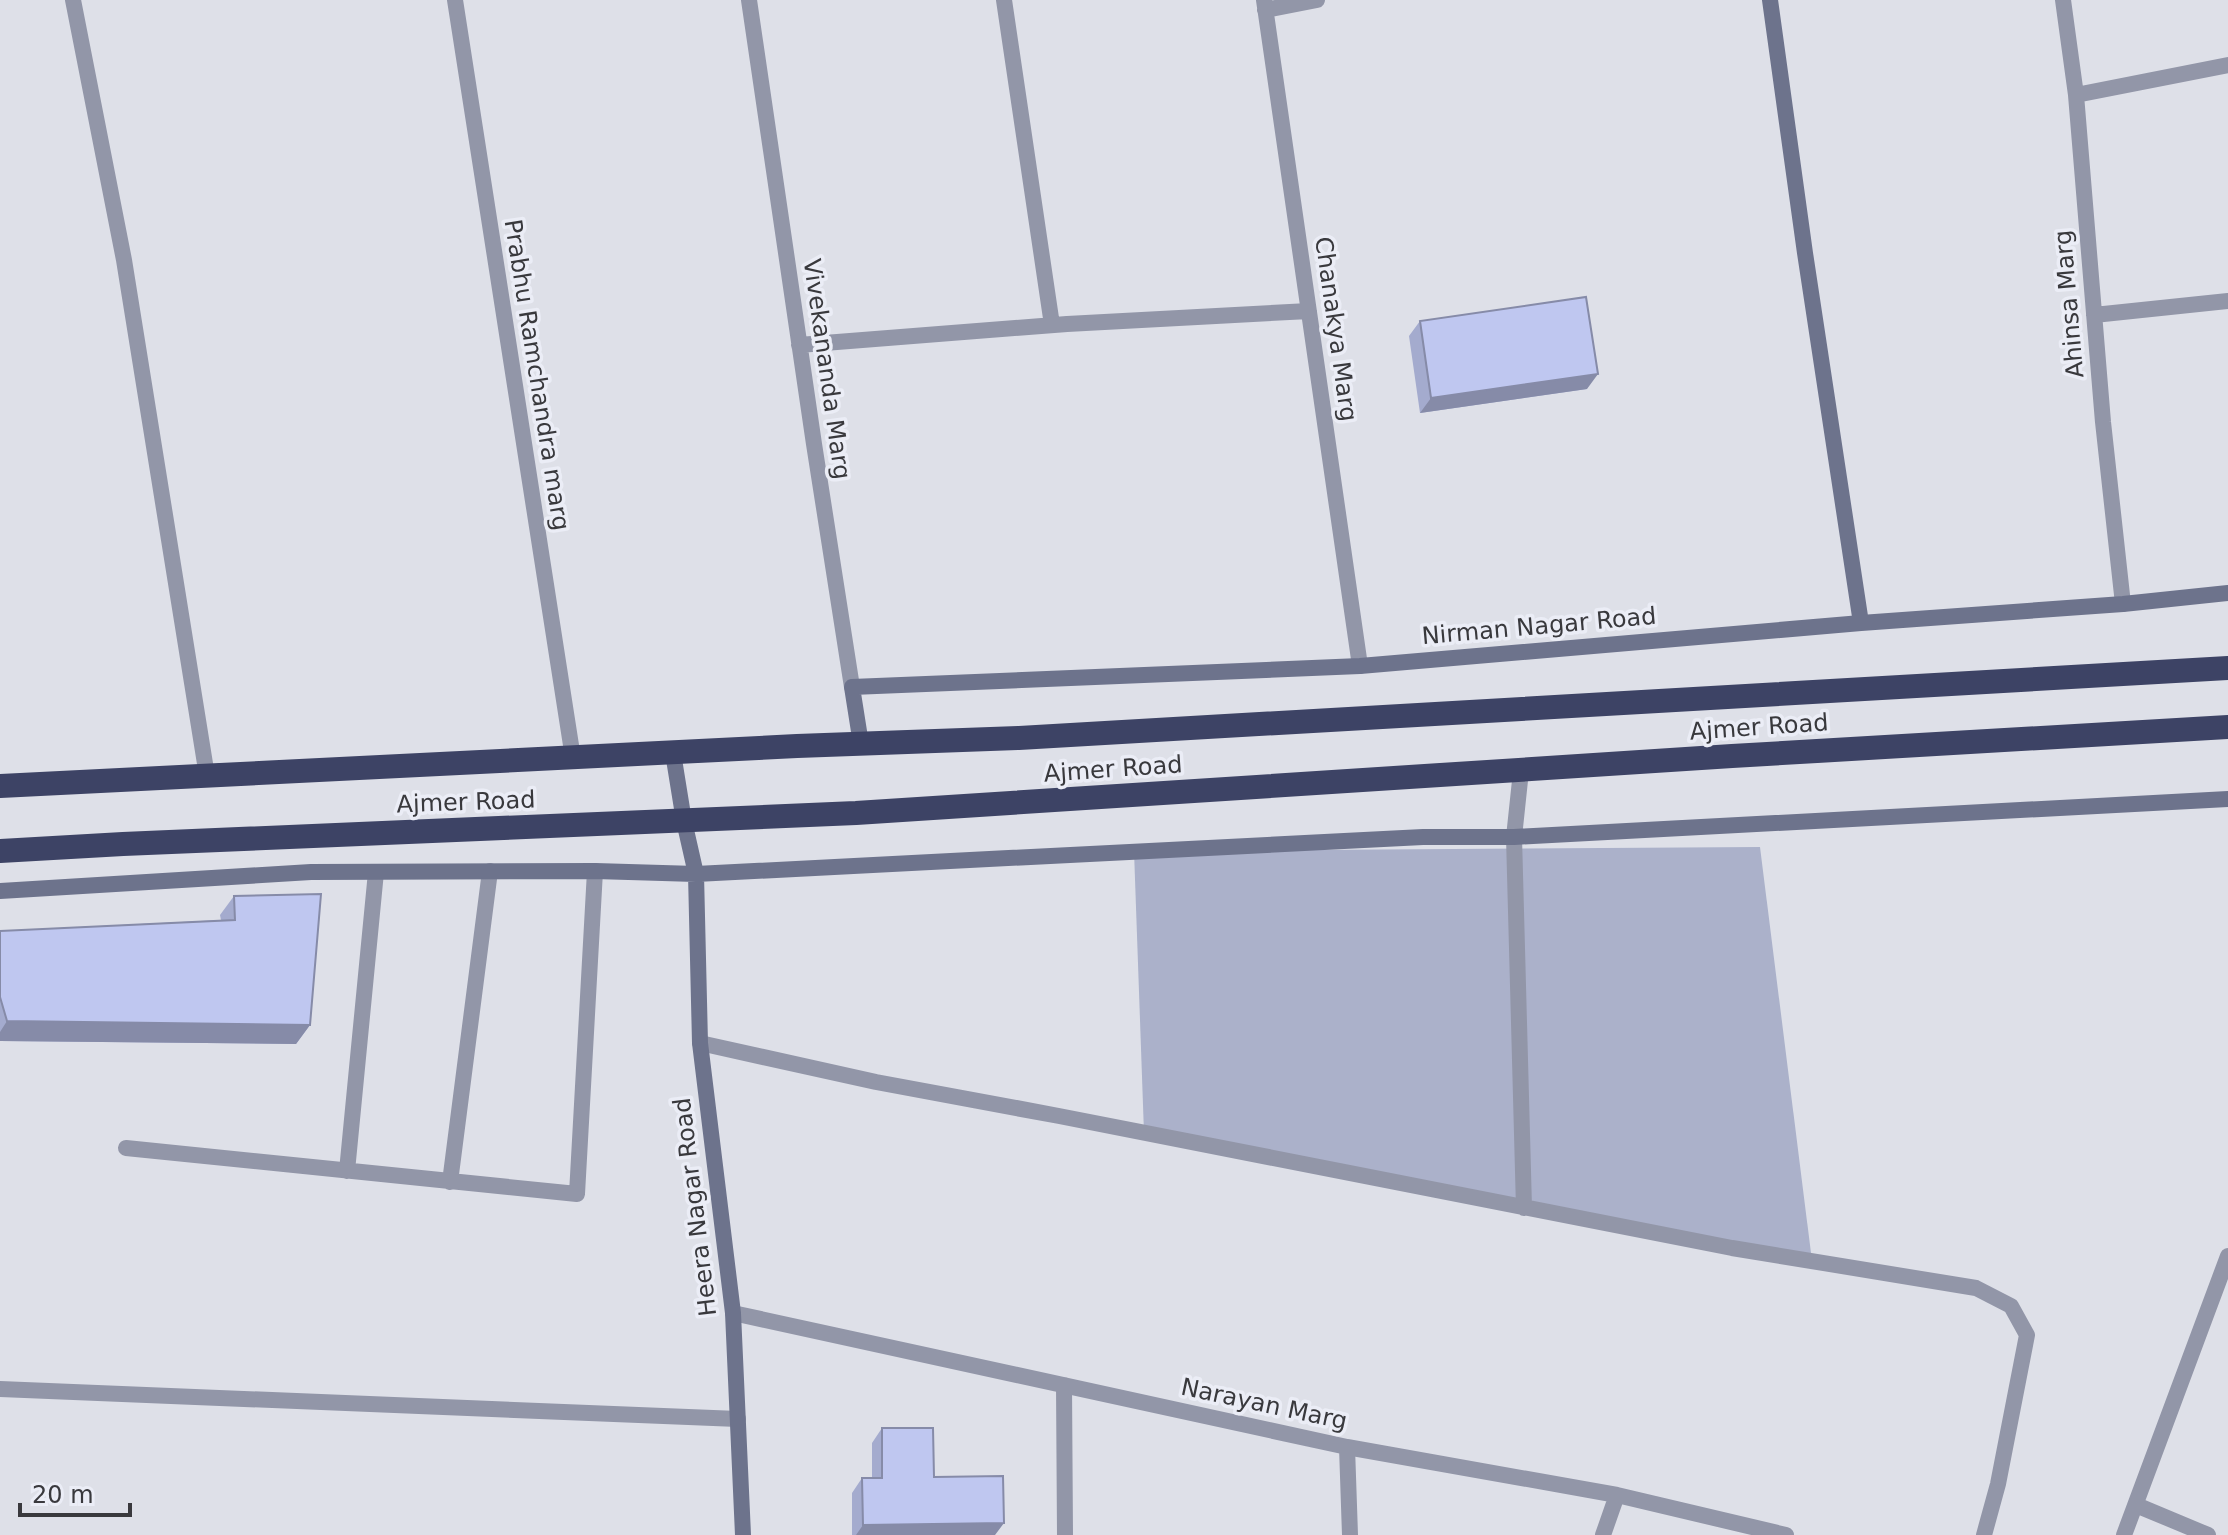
<svg xmlns="http://www.w3.org/2000/svg" width="2228" height="1535" font-family="'DejaVu Sans',sans-serif">
  <style>
    .green { fill: #abb1ca }
    .lines { fill: none; stroke-linecap: round; stroke-linejoin: round }
    .street { stroke: #9296a8; stroke-width: 16 }
    .secondary { stroke: #6d738c; stroke-width: 16 }
    .highway { stroke: #3d4365; stroke-width: 24 }
    .wall { fill: #a4abce }
    .shaded-wall { fill: #868ba8 }
    .building { fill: #bfc7f0; stroke: #868ba8; stroke-width: 2 }
    .labels { text-anchor: middle; dominant-baseline: central; stroke-width: 7; stroke-linejoin: round; paint-order: stroke }
    .street-label { font-size: 24px; fill: #39393d; stroke: #ebedf6 }
  </style>
  <rect width="100%" height="100%" fill="#dee0e8"/>
  <!-- green -->
  <path class="green" d="M1760 847 1812 1261 1144 1133 1134 851Z"/>
  <g class="lines">
    <!-- street -->
    <path class="street" d="M73 0 124 260 207 776
      M455 0 573 758
      M749 0 814 444 852 687
      M1004 0 1052 325
      M1264 0 1360 666
      M2063 0 2076 95 2103 422 2123 604
      M1265 10 1317 0
      M2076 95 2228 65
      M2094 315 2228 301
      M799 345 1067 324 1309 311
      M1521 771 1514 837 1524 1208
      M700 1043 876 1082 1059 1116 1732 1248 1976 1288 2011 1306 2027 1335 1998 1484 1984 1535
      M126 1148 577 1194 595 871
      M347 1171 376 872
      M450 1182 490 871
      M733 1313 1347 1447 1617 1495 1786 1535
      M1064 1385 1065 1535
      M0 1389 738 1419
      M1347 1447 1350 1535
      M2136 1505 2208 1535
      M1603 1535 1617 1495
      M2124 1535 2228 1256"/>
    <!-- secondary -->
    <path class="secondary" d="M1770 0 1805 253 1861 623
      M861 744 852 687 1360 666 1861 623 2123 604 2228 593
      M673 753 684 821 696 874 700 1043 733 1313 743 1535
      M0 891 311 872 595 871 696 874 1423 837H1514L2228 799"/>
    <!-- highway -->
    <path class="highway" d="M0 786 797 746 1019 738 2228 668
      M0 851 123 844 856 813 1732 756 2228 727"/>
  </g>
  <!-- wall -->
  <path class="wall" d="M1420 321 1587 389 1420 413 1409 336Z
    M234 896 310 1025 296 1044 0 1041V931L221 920 220 915Z
    M882 1428 934 1477 995 1535H852V1493L862 1478H872V1443Z"/>
  <!-- shaded-wall -->
  <path class="shaded-wall" d="M1598 374 1587 389 1420 413 1431 398Z
    M7 1021 310 1025 296 1044 0 1041V1032Z
    M1004 1523 995 1535H856L863 1525Z"/>
  <!-- building -->
  <path class="building" d="M1586 297 1598 374 1431 398 1420 321Z
    M321 894 310 1025 7 1021 0 997V931L235 920 234 896Z
    M882 1428H933L934 1477 1003 1476 1004 1523 863 1525 862 1478H882Z
    M963 1533 964 1535H933Z"/>
  <g class="labels">
    <!-- street labels -->
    <g class="street-label">
      <text transform="translate(2069 304) rotate(-95)">Ahinsa Marg</text>
      <text transform="translate(1336 329) rotate(82)">Chanakya Marg</text>
      <text transform="translate(827 369) rotate(82)">Vivekananda Marg</text>
      <text transform="translate(537 375) rotate(81)">Prabhu Ramchandra marg</text>
      <text transform="translate(1539 626) rotate(-5)">Nirman Nagar Road</text>
      <text transform="translate(1759 727) rotate(-4)">Ajmer Road</text>
      <text transform="translate(1113 769) rotate(-4)">Ajmer Road</text>
      <text transform="translate(466 802) rotate(-2)">Ajmer Road</text>
      <text transform="translate(695 1207) rotate(-97)">Heera Nagar Road</text>
      <text transform="translate(1264 1404) rotate(12)">Narayan Marg</text>
    </g>
  </g>
  <!-- scale -->
  <path d="M20 1503v12h110v-12" fill="none" stroke="#39393d" stroke-width="4"/>
  <text x="32" y="1503" font-size="24" fill="#39393d" stroke="#ebedf6" stroke-width="6" paint-order="stroke">20 m</text>
</svg>
